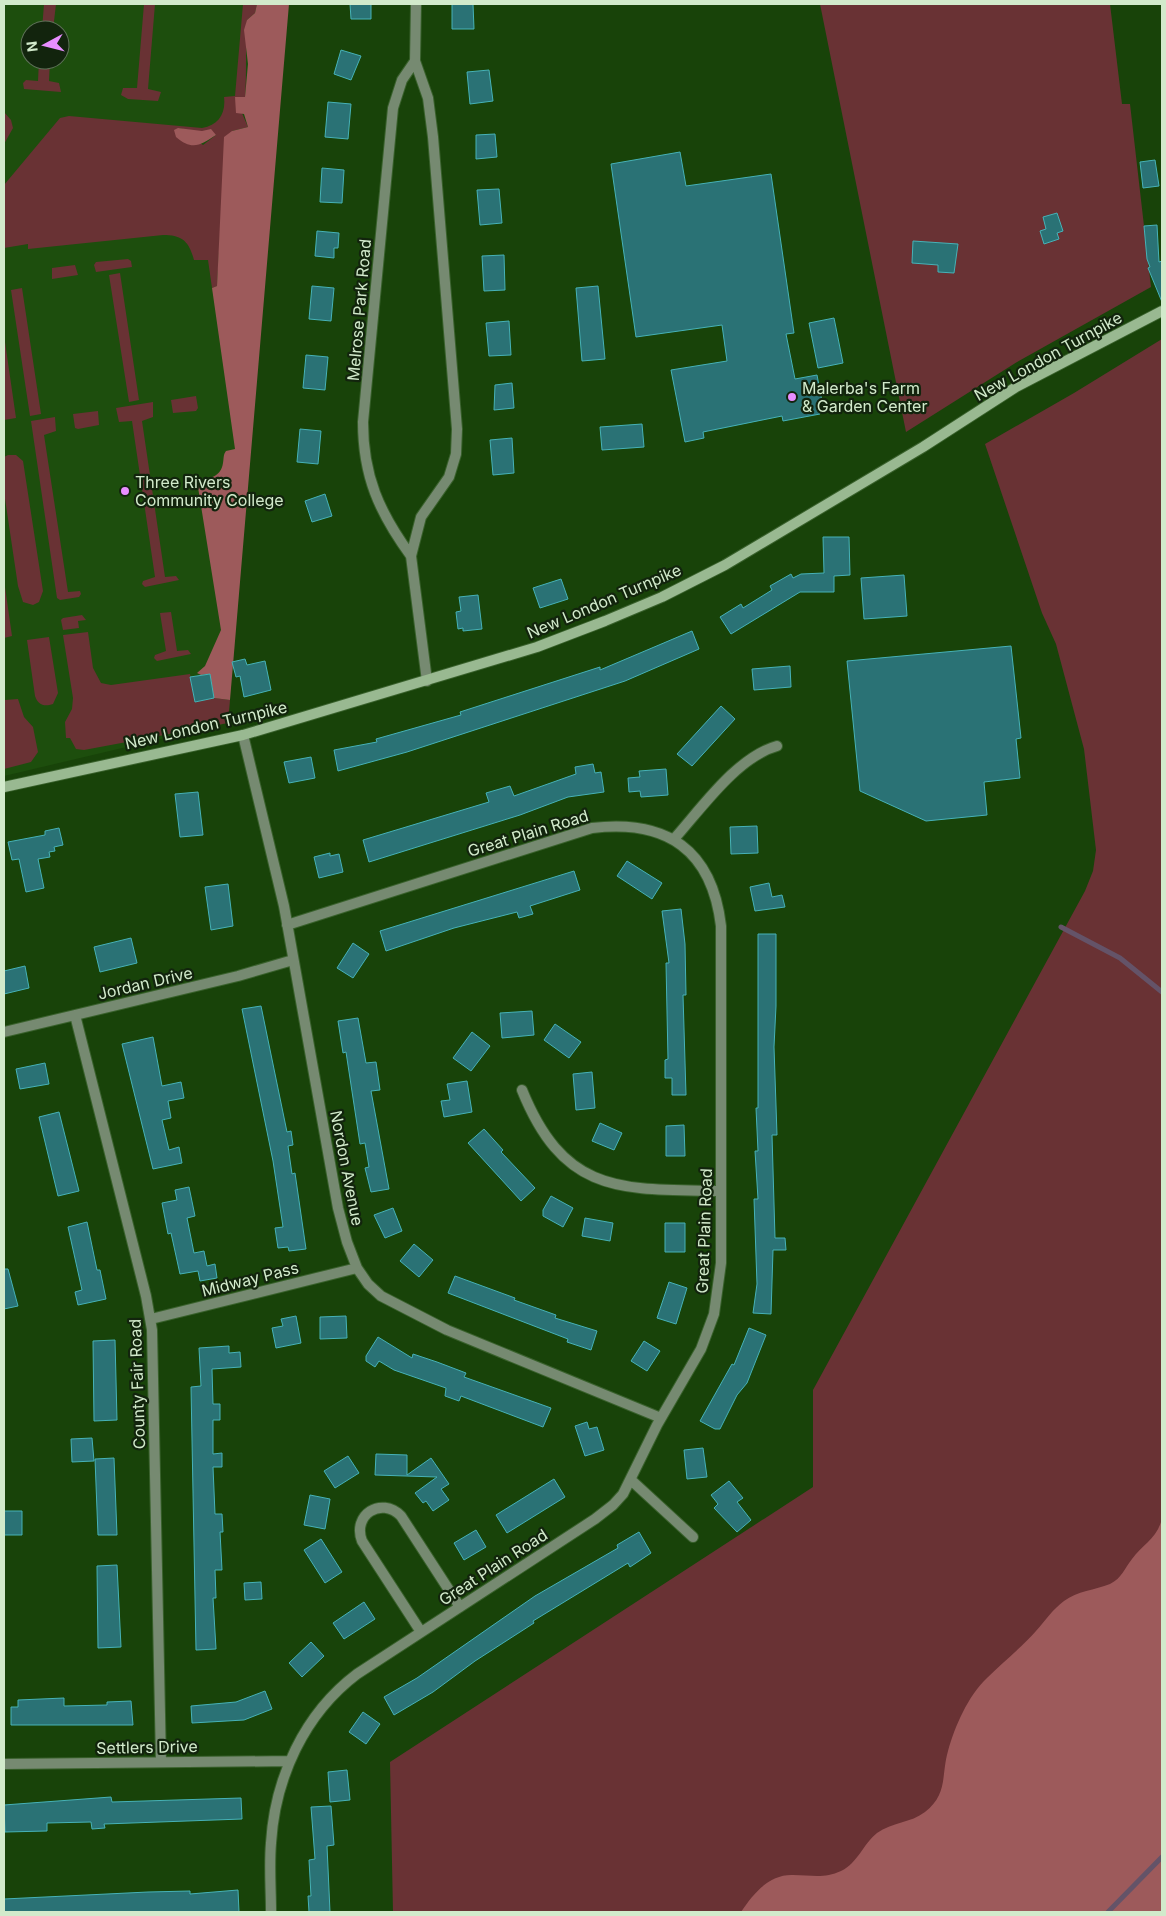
<svg xmlns="http://www.w3.org/2000/svg" width="1166" height="1916" font-family="Inter,sans-serif">
  <style>
    .built { fill: #1d4e0d; fill-rule: evenodd }
    .green { fill: #693234; fill-rule: evenodd }
    .forest { fill: #9d5a5b }
    .lines { fill: none; stroke-linecap: round; stroke-linejoin: round }
    .stream { stroke: #645368; stroke-width: 5 }
    .building { fill: #2a7275; stroke: #46b2b7 }
    .minor-casing { stroke: #39612c; stroke-width: 12 }
    .secondary-casing { stroke: #39612c; stroke-width: 12 }
    .minor { stroke: #768a71; stroke-width: 10 }
    .secondary { stroke: #99b991; stroke-width: 10 }
    .poi-dot { fill: #e88eff; stroke: #12240d; stroke-width: 2 }
    .labels { text-anchor: middle; dominant-baseline: central; stroke-width: 4.5; stroke-linejoin: round; paint-order: stroke }
    .street-label { font-size: 16px; fill: #d2eacb; stroke: #12240d }
    .poi-label { font-size: 16px; fill: #d2eacb; stroke: #12240d; text-anchor: start }
  </style>
  <rect width="100%" height="100%" fill="#184309"/>
  <!-- built -->
  <path class="built" d="M4 4H288L228 723 4 776ZM30 30H60V60H30Z"/>
  <!-- green -->
  <path class="green" d="M44 4H56L53 30H42Z
    M144 4H155L148 89 161 92 158 101 128 99 121 95 123 88H137Z
    M243 4H257L255 13 247 20C245 46 247 71 245 97H235L248 127 232 131 222 201 217 286 212 288 208 260H194C189 241 182 235 163 235L28 249V244L4 248V185L60 118 69 116 202 128C219 125 226 113 224 97L235 96ZM178 128 216 135 203 145Z
    M820 4H1110L1122 104H1130L1151 287 1017 362 906 432Z
    M39 60H50L49 81 59 83 61 92 24 89 23 83 26 80 38 81Z
    M4 112 11 120 13 128 4 144Z
    M128 259 131 261 132 267 96 272 94 265 96 262Z
    M75 265 78 275 52 279V268Z
    M120 273 139 400 129 402 109 275Z
    M22 288 41 414 30 416 11 290Z
    M4 335 16 418 4 420Z
    M1162 339V1832L1084 1912H393L390 1762 813 1487V1390L1085 891 1093 871 1096 850 1084 749 1056 644 1042 613 985 444 1074 393Z
    M196 396 198 408 196 411 173 413 171 400Z
    M153 402V417L142 421 165 577 176 576 179 580 145 587 142 584 143 581 155 577 132 421 119 422 116 408Z
    M98 411 99 425 78 429 75 428 73 414Z
    M55 417 56 431 44 435 68 592 80 591 81 594 79 597 60 600 57 598 31 421Z
    M8 455H16L23 461 43 591 39 602 33 605 23 602 18 586 4 492V457Z
    M4 580 12 636 4 638Z
    M171 612 177 651 188 650 191 654 157 661 154 658 155 655 166 651 160 613Z
    M82 615 86 620 78 621 79 628 63 630 61 620 63 618Z
    M88 632 93 668 101 683 111 685 190 674 195 702 214 698 230 700 228 723 84 750 76 749 70 738H66L65 722 72 709 73 698 63 635Z
    M49 637 58 693 53 704C44 707 38 705 35 696L27 640Z
    M4 692 5 700 18 699 24 717 33 727 38 752 31 762 4 769Z"/>
  <!-- forest -->
  <path class="forest" d="M257 4H289L230 700 214 698 210 674 201 675 197 673 205 666 221 630 197 481C209 479 221 477 223 463 224 458 223 455 226 451L235 449 212 288 217 286 224 137 232 131 248 127 244 114 236 113 235 97H245L248 64 244 30 247 20 255 13Z
    M178 128 202 131 211 129 216 135C201 145 192 151 176 137L174 130Z
    M1162 1518V1912H741C753 1894 769 1874 793 1875 811 1875 824 1879 841 1871 858 1863 863 1844 877 1833 892 1822 911 1823 925 1812 948 1794 941 1776 948 1751 955 1726 968 1696 987 1678 1003 1662 1021 1648 1036 1631 1045 1621 1053 1609 1064 1601 1077 1591 1095 1590 1110 1584 1122 1578 1124 1569 1132 1559 1143 1544 1158 1538 1162 1518Z"/>
  <g class="lines">
    <!-- stream -->
    <path class="stream" d="M1061 927 1120 958 1162 992
      M1108 1912 1162 1857"/>
  </g>
  <!-- building -->
  <path class="building" d="M350 4H371V19H351Z
    M452 4H473L474 29H452Z
    M341 50 361 56 351 80 334 74Z
    M489 70 493 101 470 104 467 72Z
    M328 102 351 104 348 139 325 137Z
    M495 134 497 157 476 159V135Z
    M680 152 686 186 771 174 794 333 786 334 795 379 817 375 823 407 818 408 820 414 783 421 782 416 703 432 704 438 685 442 671 370 727 361 722 325 636 337 611 164Z
    M1155 160 1159 186 1143 188 1140 162Z
    M322 168 344 170 342 203 320 202Z
    M499 189 502 223 480 225 477 190Z
    M1057 213 1063 231 1057 233 1059 239 1044 244 1040 231 1046 229 1043 217Z
    M1157 225 1159 262 1162 261V302L1148 268 1150 267 1147 259 1144 226Z
    M317 231 339 233 338 248H334V258L315 256Z
    M913 241 958 244 954 273 938 272V265L912 263Z
    M504 255 505 290 484 291 482 256Z
    M312 286 334 288 331 321 309 319Z
    M598 286 605 359 582 361 576 288Z
    M834 318 843 363 818 368 809 323Z
    M509 321 511 355 489 356 486 323Z
    M306 355 328 357 325 390 303 388Z
    M512 383 514 408 494 410 495 385Z
    M642 424 644 447 602 450 600 427Z
    M300 429 321 431 318 464 297 462Z
    M512 438 514 473 493 475 490 440Z
    M325 494 332 516 312 522 305 501Z
    M823 537H849L850 575 834 576V592H800L731 634 720 617 741 604 743 608 772 590 770 586 791 574 793 578 801 574 824 573Z
    M904 575 907 616 864 619 861 578Z
    M561 579 568 599 540 608 533 588Z
    M478 595 482 629 463 631V628L458 629 456 612 461 611 459 597Z
    M692 631 699 649 625 681 407 752 338 771 334 750 377 742 376 739 461 715 460 712 600 667V670Z
    M1011 646 1021 738 1016 739 1020 778 984 782 987 815 926 821 860 791 847 661Z
    M245 659 247 665 265 661 271 690 244 697 240 676 236 677 232 662Z
    M790 666 791 687 754 690 752 669Z
    M210 674 214 698 195 702 190 677Z
    M721 706 735 719 692 766 677 754Z
    M311 757 315 778 289 783 284 762Z
    M593 764 595 773 601 772 604 792 568 797 520 815 369 862 363 840 489 802 486 793 510 786 514 796 576 774 575 767Z
    M666 769 668 795 641 797 640 791 629 792 628 778 640 777 639 771Z
    M198 792 203 835 180 837 175 794Z
    M757 826 758 853 731 854 730 827Z
    M59 828 63 845 54 847 55 851 49 852 50 857 38 859 44 888 26 892 19 859 12 860 8 842 45 835V831Z
    M330 853V856L339 854 343 872 319 878 314 857Z
    M627 861 662 883 652 899 617 876Z
    M574 871 580 890 530 906 533 914 519 918 517 912 454 928 386 951 380 931Z
    M769 883 772 897 782 895 785 907 755 911 750 887Z
    M228 884 233 926 211 930 205 887Z
    M681 909 685 944 686 995H683L686 1095H672V1078H665V1060L668 1059 666 963H669L662 911Z
    M758 934H776V1006L774 1047 777 1135H772L775 1238H785L786 1250H773L771 1314 753 1313 757 1284 754 1199H758L755 1151H758L756 1108H758Z
    M131 938 137 963 100 972 94 947Z
    M353 943 369 954 353 978 337 968Z
    M25 966 29 988 4 994V971Z
    M261 1006 287 1132 291 1131 293 1145 288 1146 292 1174 295 1173 306 1249 289 1251 288 1247 278 1248 275 1228 283 1227 273 1161 242 1009Z
    M532 1011 534 1035 502 1038 500 1013Z
    M358 1018 366 1063 376 1062 380 1090 371 1091 389 1189 371 1192 365 1168 369 1167 365 1143 360 1144 346 1052 343 1053 338 1021Z
    M555 1024 581 1042 569 1058 544 1040Z
    M472 1032 490 1046 471 1071 453 1058Z
    M153 1037 162 1086 181 1082 184 1098 168 1101 171 1118 162 1120 169 1150 179 1147 182 1163 153 1169 122 1044Z
    M45 1063 49 1084 20 1089 16 1069Z
    M592 1072 595 1108 576 1110 573 1074Z
    M467 1081 472 1112 444 1117 441 1101 450 1100 447 1084Z
    M59 1112 79 1191 58 1196 39 1117Z
    M600 1123 622 1133 614 1150 592 1141Z
    M684 1125 685 1156H666V1126Z
    M484 1129 503 1150 501 1152 535 1188 521 1201 468 1143Z
    M189 1187 195 1216 187 1218 194 1253 204 1251 207 1266 215 1264 217 1278 200 1281 198 1271 180 1274 171 1233 168 1234 162 1203 177 1200 175 1190Z
    M551 1196 573 1208 563 1227 543 1216V1210Z
    M393 1208 402 1231 385 1238 374 1215Z
    M585 1218 613 1223 610 1241 582 1236Z
    M87 1222 97 1270H100L106 1299 78 1305 75 1292 82 1290 68 1227Z
    M665 1223H685V1252H665Z
    M414 1244 433 1260 419 1277 400 1261Z
    M4 1269H8L18 1306 4 1309Z
    M455 1276 515 1298 514 1300 556 1315 555 1318 597 1331 591 1350 567 1342 568 1339 448 1293Z
    M669 1282 687 1288 676 1324 657 1318Z
    M296 1316 301 1343 276 1348 272 1328 283 1326 281 1319Z
    M346 1316 347 1338 320 1339V1317Z
    M749 1328 766 1335 747 1383 737 1395 720 1429H715L700 1421 732 1364 734 1365Z
    M378 1337 412 1358 413 1354 437 1362 466 1373 464 1377 551 1408 543 1427 461 1396 459 1401 445 1396 446 1388 394 1370 379 1361 375 1367 366 1361V1356Z
    M115 1340 117 1420 94 1421 93 1341Z
    M644 1341 660 1351 647 1371 631 1361Z
    M229 1346V1353L240 1352 241 1367 212 1369 213 1404H220V1420H213V1454L222 1453V1467H213L215 1514H222L223 1532H220L222 1570H215L216 1598H213L216 1649 196 1650 191 1387 201 1386 199 1348Z
    M587 1422 589 1429 597 1427 604 1450 585 1456 575 1426Z
    M92 1438 94 1461 72 1462 71 1439Z
    M703 1448 707 1477 687 1479 684 1450Z
    M376 1454 407 1455V1475L431 1458 449 1484 441 1489 449 1500 433 1511 426 1501 423 1503 415 1493 437 1477 375 1475Z
    M348 1456 359 1473 335 1488 324 1471Z
    M114 1458 117 1535H98L95 1459Z
    M554 1479 565 1497 507 1533 496 1515Z
    M729 1481 743 1498 737 1502 751 1520 737 1532 714 1508 718 1504 711 1495Z
    M310 1495 330 1499 325 1529 304 1525Z
    M4 1511H22V1535H4Z
    M476 1530 486 1547 464 1560 454 1543Z
    M639 1532 651 1553 630 1567 628 1563 533 1621 534 1623 475 1661 433 1692 394 1715 384 1697 417 1678 535 1596 618 1548 617 1545Z
    M321 1539 342 1572 325 1583 304 1550Z
    M117 1565 121 1647 98 1648 97 1566Z
    M261 1582 262 1599 245 1600 244 1583Z
    M364 1602 375 1619 344 1639 333 1623Z
    M311 1642 324 1656 302 1677 289 1663Z
    M265 1691 272 1709 244 1720 192 1723 191 1706 236 1702Z
    M64 1698V1706L107 1705V1702L131 1701 133 1725H11V1707H18V1700Z
    M363 1712 380 1724 366 1744 349 1732Z
    M347 1770 350 1800 330 1802 328 1772Z
    M111 1797 112 1802 241 1798 242 1819 104 1824 105 1828 92 1829 91 1822 47 1823V1831L5 1832 4 1805Z
    M331 1806 334 1845 327 1846 330 1912H309L308 1896H311L309 1860 315 1859 311 1807Z
    M238 1890 239 1912H4V1899L148 1892 190 1891V1894Z"/>
  <g class="lines">
    <!-- minor casing -->
    <g class="minor-casing">
      <path id="minor" d="M415 61 428 98 433 137 457 429 456 454 449 477 421 517 411 556 427 681
        M411 556C379 512 363 476 363 422L393 108 402 80 415 61 416 4
        M243 735 284 906 338 1208 347 1242 357 1268 368 1284 381 1296 447 1330 661 1418
        M674 839C701 809 737 757 777 746
        M75 1015 146 1296 152 1330 161 1762
        M4 1032 238 976 293 960
        M522 1090C565 1196 622 1189 721 1191
        M151 1319 357 1268
        M631 1480 693 1537
        M421 1632 362 1541C352 1515 381 1496 401 1516L460 1607
        M4 1764 290 1761
        M271 1912C271 1889 269 1866 271 1843 275 1778 304 1714 357 1674L595 1519 613 1505 623 1494 657 1425 701 1349 714 1314 721 1263V926C712 850 667 819 592 828L287 925"/>
    </g>
    <!-- secondary casing -->
    <g class="secondary-casing">
      <path id="secondary" d="M4 787 243 735 537 647 605 621 662 597 725 565 923 447 1016 387 1162 311"/>
    </g>
    <!-- minor -->
    <use href="#minor" class="minor"/>
    <!-- secondary -->
    <use href="#secondary" class="secondary"/>
  </g>
  <!-- markers -->
  <g class="poi-dot">
    <circle cx="792" cy="397" r="5"/>
    <circle cx="125" cy="491" r="5"/>
  </g>
  <g class="labels">
    <!-- street labels -->
    <g class="street-label">
      <text transform="translate(359 310) rotate(-85)">Melrose Park Road</text>
      <text transform="translate(1048 356) rotate(-29)">New London Turnpike</text>
      <text transform="translate(604 601) rotate(-23)">New London Turnpike</text>
      <text transform="translate(206 725) rotate(-13)">New London Turnpike</text>
      <text transform="translate(528 833) rotate(-17)">Great Plain Road</text>
      <text transform="translate(145 983) rotate(-13)">Jordan Drive</text>
      <text transform="translate(347 1168) rotate(79)">Nordon Avenue</text>
      <text transform="translate(704 1231) rotate(-88)">Great Plain Road</text>
      <text transform="translate(250 1279) rotate(-14)">Midway Pass</text>
      <text transform="translate(137 1384) rotate(-92)">County Fair Road</text>
      <text transform="translate(493 1567) rotate(-33)">Great Plain Road</text>
      <text transform="translate(147 1747) rotate(-1)">Settlers Drive</text>
    </g>
    <!-- poi labels -->
    <g class="poi-label">
      <text x="802" y="388">Malerba's Farm<tspan x="802" dy="18">&amp; Garden Center</tspan></text>
      <text x="135" y="482">Three Rivers<tspan x="135" dy="18">Community College</tspan></text>
    </g>
  </g>
  <!-- border -->
  <rect width="1166" height="1916" fill="none" stroke="#d2eacb" stroke-width="10"/>
  <!-- north arrow -->
  <g transform="translate(45 45) rotate(263)"><circle r="24" fill="#12240d" stroke="#5f7359"/>
  <path d="M0-4L9 19L0 12L-9 19Z" fill="#e88eff"/>
  <text y="-8" font-size="14" font-weight="bold" text-anchor="middle" fill="#d2eacb">N</text>
  </g>
</svg>
